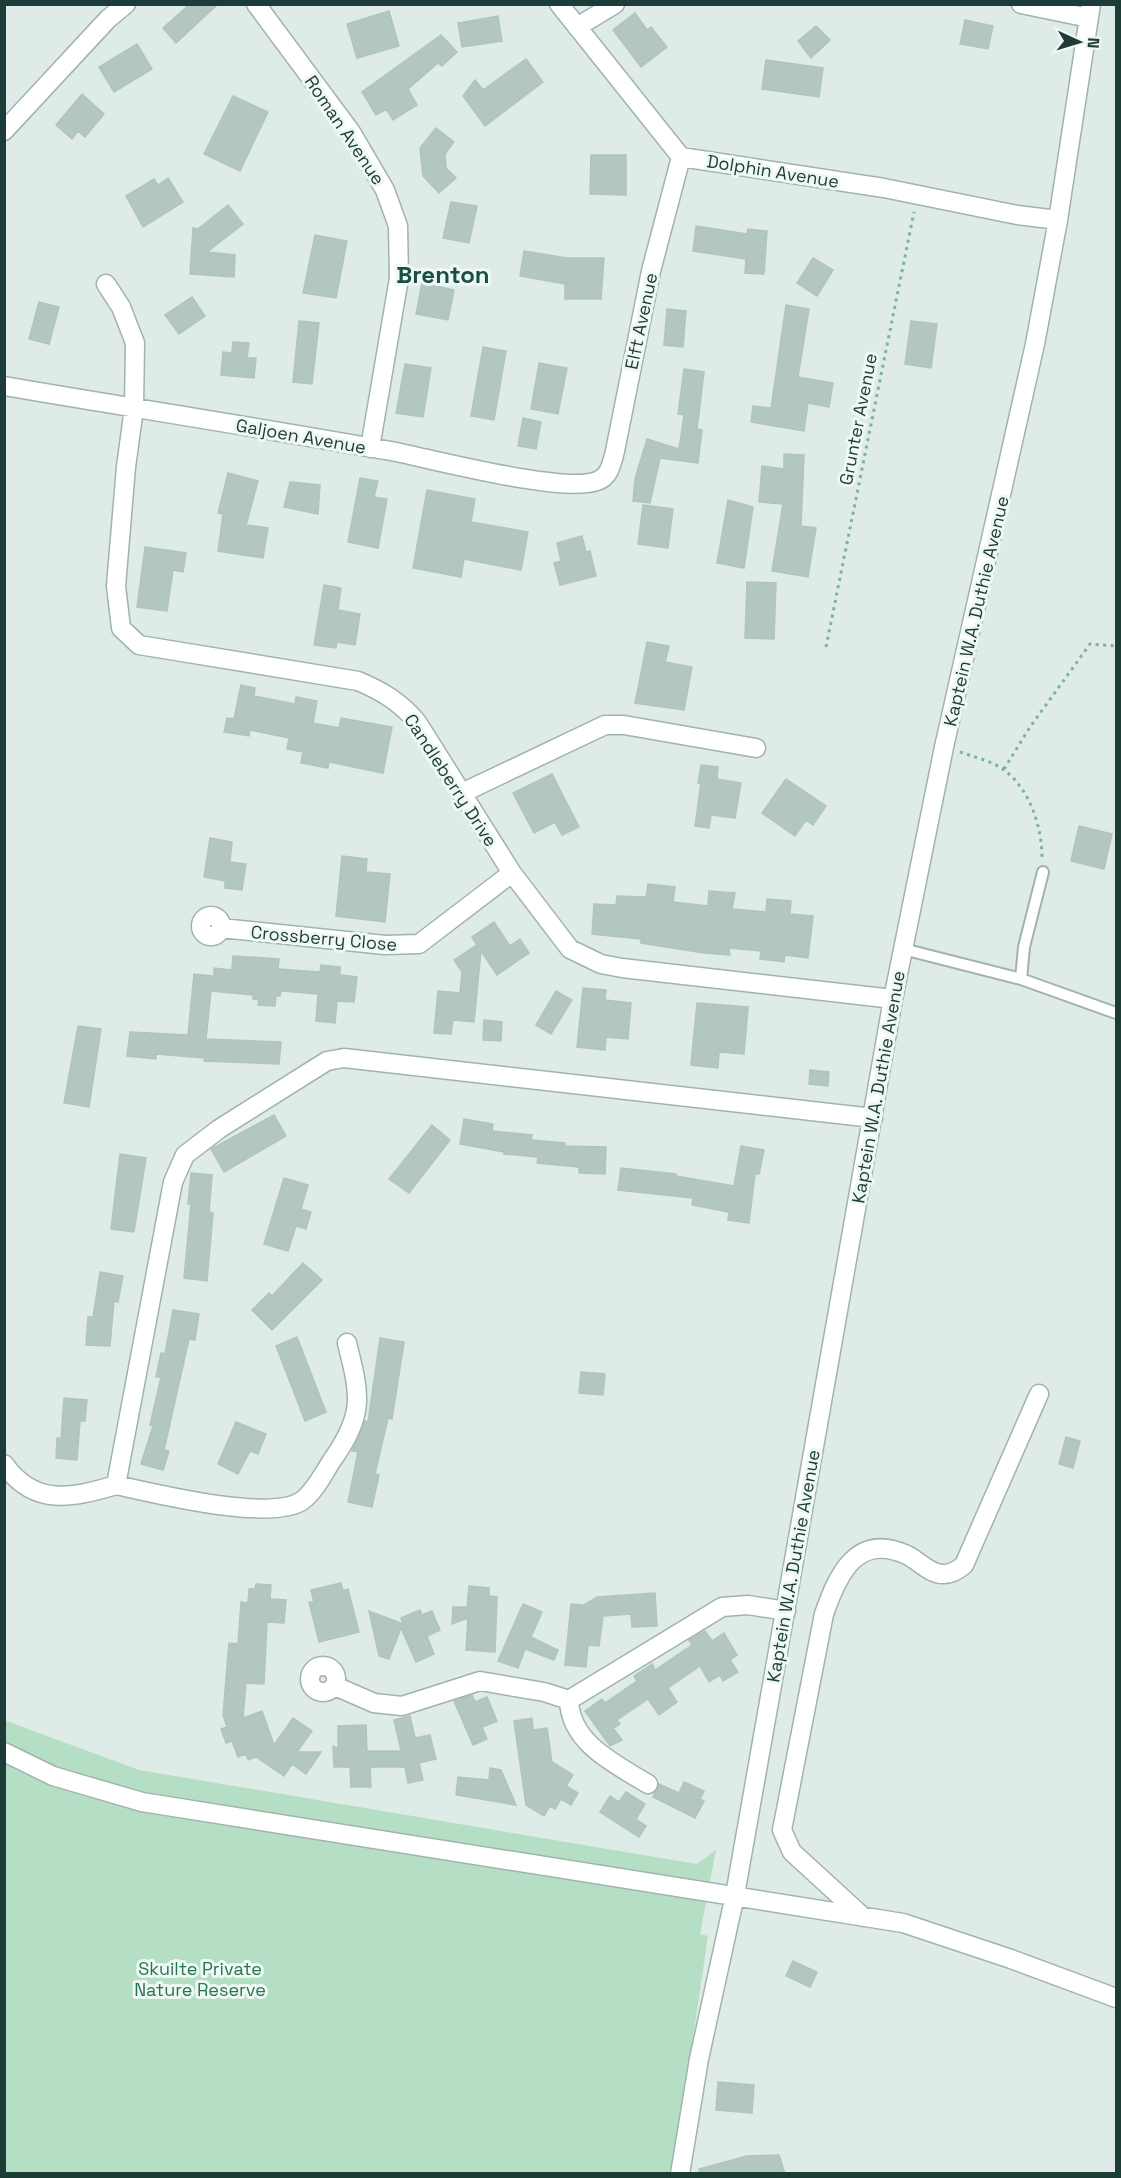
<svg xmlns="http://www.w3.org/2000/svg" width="1121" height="2178" font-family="'Space Grotesk',sans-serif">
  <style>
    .green { fill: #b5dfc4 }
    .building { fill: #b3c6c0; stroke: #b0c5be; stroke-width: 1.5 }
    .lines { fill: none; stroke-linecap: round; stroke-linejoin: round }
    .service-casing { stroke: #a1b3af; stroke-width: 14 }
    .minor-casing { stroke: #a1b3af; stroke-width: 21 }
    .path { stroke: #7cb1a6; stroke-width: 3; stroke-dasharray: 3 4.5; stroke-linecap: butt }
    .service { stroke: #fff; stroke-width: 10 }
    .minor { stroke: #fff; stroke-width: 18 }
    .labels { text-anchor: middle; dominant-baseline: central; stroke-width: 6; stroke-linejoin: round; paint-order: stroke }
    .street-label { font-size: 18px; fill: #1e3c37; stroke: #eff8f4 }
    .park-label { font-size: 18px; fill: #25764c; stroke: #eff8f4 }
    .district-label { font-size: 24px; font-weight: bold; fill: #194f47; stroke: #eff8f4 }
  </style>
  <rect width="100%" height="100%" fill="#deebe7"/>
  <!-- green -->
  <path class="green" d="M4 1720 139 1770 697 1864 716 1850 700 1934 708 1936 673 2173H5Z"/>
  <!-- building -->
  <path class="building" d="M190 4H218L176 43 163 28Z
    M389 11 399 46 357 58 347 24Z
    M635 13 647 30 651 27 667 47 641 67 613 30Z
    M498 16 502 41 462 47 458 23Z
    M965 20 993 26 988 49 960 44Z
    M816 26 830 40 811 58 798 41Z
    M441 35 457 52 442 66 438 63 408 89 417 105 393 120 386 109 376 115 362 92Z
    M137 44 152 69 114 92 99 67Z
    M526 59 543 82 485 126 463 96 475 80 483 90Z
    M766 60 823 68 819 97 762 89Z
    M82 94 104 114 85 137 78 131 72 139 56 125Z
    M233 96 268 112 240 171 204 154Z
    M436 128 454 142 445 154 446 168 456 178 439 193 423 176 420 148Z
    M591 155H626V195L590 194Z
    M168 178 183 202 143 227 126 196 154 179 158 185Z
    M451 202 477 206 469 243 443 238Z
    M228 205 243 224 207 252 235 255 234 277 190 274 193 228 198 229Z
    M696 226 747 234 748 229 767 231 764 274 745 273 746 259 693 251Z
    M315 235 347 241 336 298 303 293Z
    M524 251 567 258H604L601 299H565V284L520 276Z
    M813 258 833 270 817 296 797 283Z
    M422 283 454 290 448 320 416 314Z
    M192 297 205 316 179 334 165 315Z
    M39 302 59 307 49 344 29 339Z
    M786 305 809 309 798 377 833 383 829 407 808 403 804 431 751 422 753 406 771 408Z
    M667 309 686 311 683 347 664 345Z
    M299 321 319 323 312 384 293 382Z
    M911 321 937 324 931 368 905 364Z
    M233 342 249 343 247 358H256L254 378 221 375 223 352 232 353Z
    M483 347 506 351 494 420 471 416Z
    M539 363 567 368 558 414 531 409Z
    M405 364 431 368 423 417 396 413Z
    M684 369 704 372 697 429 702 430 698 463 660 458 650 503 633 501 635 479 647 439 679 449 684 415 678 414Z
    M523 418 541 422 536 449 518 446Z
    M784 454 804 455 801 526 816 528 808 577 772 571 783 504 759 502 762 466 784 469Z
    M228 473 258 481 246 525 268 528 263 558 218 551 223 514 218 513Z
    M360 478 378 481 374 497 387 499 378 548 348 542Z
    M290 482 320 485 318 514 284 507Z
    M427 490 475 499 471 522 528 532 521 570 464 559 461 577 413 568Z
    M728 500 753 507 744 568 717 563Z
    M643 505 673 509 668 548 638 544Z
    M582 536 586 552 590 551 596 576 560 585 554 563 561 561 557 543Z
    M145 547 186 553 183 572 173 570 167 611 137 607Z
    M747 582 776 583 774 639 745 638Z
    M324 585 341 588 338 610 360 614 355 645 337 642 336 648 314 645Z
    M647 642 669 646 665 662 692 667 684 710 635 703Z
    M241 685 255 688 254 696 295 704 296 697 317 701 313 723 339 728 341 718 392 727 383 773 329 762 328 768 301 763 303 752 287 749 289 738 250 730 249 736 224 732 227 718 234 719Z
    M701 765 718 767 717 779 741 783 735 818 711 815 709 828 695 826 701 783H698Z
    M552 774 579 827 562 835 555 822 534 833 513 793Z
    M786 779 826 806 813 825 806 820 795 836 762 813Z
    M1079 826 1112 834 1104 869 1071 861Z
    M210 838 232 842 230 862 246 864 242 890 225 888V881L204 877Z
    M342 856 367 859 366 872 390 874 385 922 336 916Z
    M648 884 675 887 673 902 708 906 709 891 735 893 732 909 766 912 767 899 791 901 790 914 813 916 808 958 785 955 784 962 760 959 761 951 729 948 730 955 704 953 641 943V939L592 934 594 904 616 905 617 896 646 897Z
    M494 922 510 946 520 939 529 953 497 975 481 951 474 1022 453 1020 451 1034 434 1033 438 991 460 993 462 972 454 960 477 945 472 937Z
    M233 956 279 959 278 969 320 972 321 965 340 967V975L357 977 354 1002 337 1001 335 1023 316 1021 318 994 281 991 280 996H276L275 1006 258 1005 259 1000 253 999V995L211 991 206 1039 281 1042 279 1064 204 1061 205 1058 156 1054V1059L127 1056 130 1032 188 1035 194 974 214 976V968L232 970Z
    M583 988 606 990 605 1000 631 1003 628 1039 606 1037 605 1050 577 1047Z
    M556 991 572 1000 551 1034 536 1025Z
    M697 1003 748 1007 744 1054 719 1052 718 1068 691 1065Z
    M484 1020 502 1022 501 1041 483 1040Z
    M78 1026 101 1029 89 1107 64 1103Z
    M810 1070 829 1072 828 1086 809 1084Z
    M274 1115 286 1136 224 1172 211 1149Z
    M464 1119 493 1124 492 1131 532 1135 531 1140 565 1143V1146L606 1147 605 1174 579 1173V1167L537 1163 538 1157 504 1154V1152L460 1144Z
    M432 1125 450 1140 409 1193 389 1179Z
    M741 1146 764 1150 759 1174H755L749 1223 728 1220 729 1212 692 1205 693 1198 618 1190 621 1168 676 1174V1176L734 1186Z
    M120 1154 146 1158 134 1232 111 1229Z
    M191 1173 212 1175 209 1212 213 1213 207 1281 184 1278 191 1204H188Z
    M284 1178 308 1185 301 1209 311 1212 306 1229 296 1226 288 1251 264 1244Z
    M303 1263 322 1280 272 1330 252 1310 269 1293 272 1296Z
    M100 1272 123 1276 118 1302 114 1301 110 1346 86 1345 88 1317H93Z
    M173 1310 199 1314 195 1340 189 1339 164 1450 169 1451 163 1470 141 1464 153 1426 150 1425 161 1377H156L161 1353 165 1354Z
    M297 1337 326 1412 305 1421 276 1346Z
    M380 1338 404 1342 392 1419 388 1418 375 1474 379 1475 372 1507 348 1502 358 1452 352 1451 365 1421 368 1422Z
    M581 1372 605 1374 603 1395 579 1393Z
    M64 1398 87 1400 85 1421H80L77 1460 56 1458 57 1438 61 1439Z
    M236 1422 266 1434 258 1454 250 1451 238 1474 218 1464Z
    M1066 1437 1080 1441 1073 1468 1059 1464Z
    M341 1583 343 1591 348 1589 359 1632 319 1642 309 1602H314L311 1590Z
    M256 1584 271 1585 270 1599 286 1600 284 1623 267 1622 264 1684 246 1683 243 1718 262 1711 274 1745 293 1718 312 1731 297 1752H321L306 1774 292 1764 284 1776 256 1757 248 1760 246 1754 238 1757 232 1741 226 1743 221 1729 227 1727 223 1715 229 1643 238 1644 241 1602 248 1603 249 1589H255Z
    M469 1586 489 1588V1596L497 1597 495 1652 466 1650 468 1618 452 1624 453 1607H467Z
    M655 1593 657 1626 632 1627 631 1614 603 1616 599 1646 588 1645 586 1667 565 1665 571 1604 584 1605 597 1597Z
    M523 1604 542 1612 531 1637 558 1650 554 1660 525 1649 518 1668 498 1661Z
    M420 1610 422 1615 432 1611 440 1630 427 1636 434 1654 416 1662 401 1628 389 1659 379 1656 369 1611 403 1624 401 1618Z
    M705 1631 712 1641 724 1633 737 1655 730 1660 738 1672 723 1681 720 1675 709 1682 700 1666 668 1688 677 1702 659 1715 648 1699 617 1720 620 1724 613 1728 622 1740 610 1746 585 1711 602 1699 605 1703 637 1681 634 1676 652 1664 655 1670 692 1645 689 1640Z
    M472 1695 475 1702 487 1697 497 1721 482 1727 487 1739 473 1745 454 1701Z
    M410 1716 415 1738 430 1735 436 1759 419 1763 423 1780 408 1783 405 1767H370L371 1787H351L350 1767H334L333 1746 338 1749V1726L366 1725 367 1751H401L394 1720Z
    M532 1718 533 1730 547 1728 552 1762 573 1775 566 1786 578 1793 571 1805 561 1799 555 1809 550 1806 544 1816 526 1805 514 1721Z
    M490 1768 501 1770 516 1805 456 1795 458 1777 489 1780Z
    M684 1782 704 1791 700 1799 704 1801 695 1818 653 1797 659 1784 679 1793Z
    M626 1792 645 1804 636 1819 646 1826 639 1837 600 1812 610 1796 619 1802Z
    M793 1961 817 1972 810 1987 786 1976Z
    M718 2082 754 2085 752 2113 716 2110Z
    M779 2155 785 2174H700L699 2169 747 2156Z"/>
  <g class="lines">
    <!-- service casing -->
    <g class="service-casing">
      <path id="service" d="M1043 872 1024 947 1021 979 1116 1013
        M903 949 1021 979"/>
    </g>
    <!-- minor casing -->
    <g class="minor-casing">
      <path id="minor" d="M256 4 351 132 385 190 398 226 399 278 370 448
        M559 4 681 157 884 188 1017 215 1058 220
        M1021 4 1089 18
        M577 27 615 4
        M4 131 108 19 126 4
        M106 284 121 307 135 343 134 408 126 467 116 586 121 628 139 645 358 681C382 691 400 702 417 722L512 873 570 949 601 964 622 968 893 999
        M4 386C133 408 262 428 391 451 432 459 564 494 597 481 610 477 612 462 615 451L651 271 681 157
        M462 793 605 725H624L756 748
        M201 926a10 10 0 1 1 20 0a10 10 0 1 1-20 0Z
        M221 928 385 945 419 944 512 873
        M4 1464C34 1507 72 1498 116 1485L173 1182 185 1155 219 1129 327 1061 344 1058 873 1118
        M116 1485C153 1493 273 1523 303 1500 316 1490 324 1472 333 1459 365 1413 360 1395 347 1343
        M310 1679a13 13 0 1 1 26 0a13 13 0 1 1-26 0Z
        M335 1686 374 1703 402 1706 480 1681 544 1692 569 1700 722 1607 748 1605 786 1611
        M569 1700C570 1743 615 1764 648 1784
        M4 1752 53 1776 142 1802 903 1923 1011 1959 1116 1998
        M863 1917 792 1852 782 1830 824 1614C838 1574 857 1532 907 1555 919 1561 931 1575 944 1574 952 1574 958 1570 964 1565L1039 1394
        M680 2174 699 2059 735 1895 893 999 944 747 1035 344 1058 220 1091 4"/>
    </g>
    <!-- path -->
    <path class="path" d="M826 647 914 212
      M960 752C974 757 992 761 1004 770 1030 789 1042 827 1042 858
      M1004 769 1030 727 1090 644 1116 646"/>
    <!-- service -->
    <use href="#service" class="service"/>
    <!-- minor -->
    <use href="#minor" class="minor"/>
  </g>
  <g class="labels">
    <!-- street labels -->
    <g class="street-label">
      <text transform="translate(345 130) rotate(56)">Roman Avenue</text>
      <text transform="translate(773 171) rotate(9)">Dolphin Avenue</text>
      <text transform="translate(641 321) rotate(-78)">Elft Avenue</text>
      <text transform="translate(858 419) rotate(-79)">Grunter Avenue</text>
      <text transform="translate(301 436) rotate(10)">Galjoen Avenue</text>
      <text transform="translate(976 611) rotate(-77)">Kaptein W.A. Duthie Avenue</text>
      <text transform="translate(451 780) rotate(57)">Candleberry Drive</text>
      <text transform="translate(324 938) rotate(5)">Crossberry Close</text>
      <text transform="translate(878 1087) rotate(-80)">Kaptein W.A. Duthie Avenue</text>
      <text transform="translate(793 1566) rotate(-80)">Kaptein W.A. Duthie Avenue</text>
    </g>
    <!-- park labels -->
    <g class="park-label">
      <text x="200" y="1968">Skuilte Private<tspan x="200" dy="21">Nature Reserve</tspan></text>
    </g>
    <!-- district labels -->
    <g class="district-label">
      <text x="443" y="274">Brenton</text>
    </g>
  </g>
  <!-- border -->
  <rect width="1121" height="2178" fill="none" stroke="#1e3c37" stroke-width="12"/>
  <!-- north arrow -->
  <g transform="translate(1079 42) rotate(94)" stroke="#eff8f4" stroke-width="4.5" paint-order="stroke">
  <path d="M0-4.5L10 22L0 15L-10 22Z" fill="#1e3c37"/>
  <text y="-9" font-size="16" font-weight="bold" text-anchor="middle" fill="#1e3c37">N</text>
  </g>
</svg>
